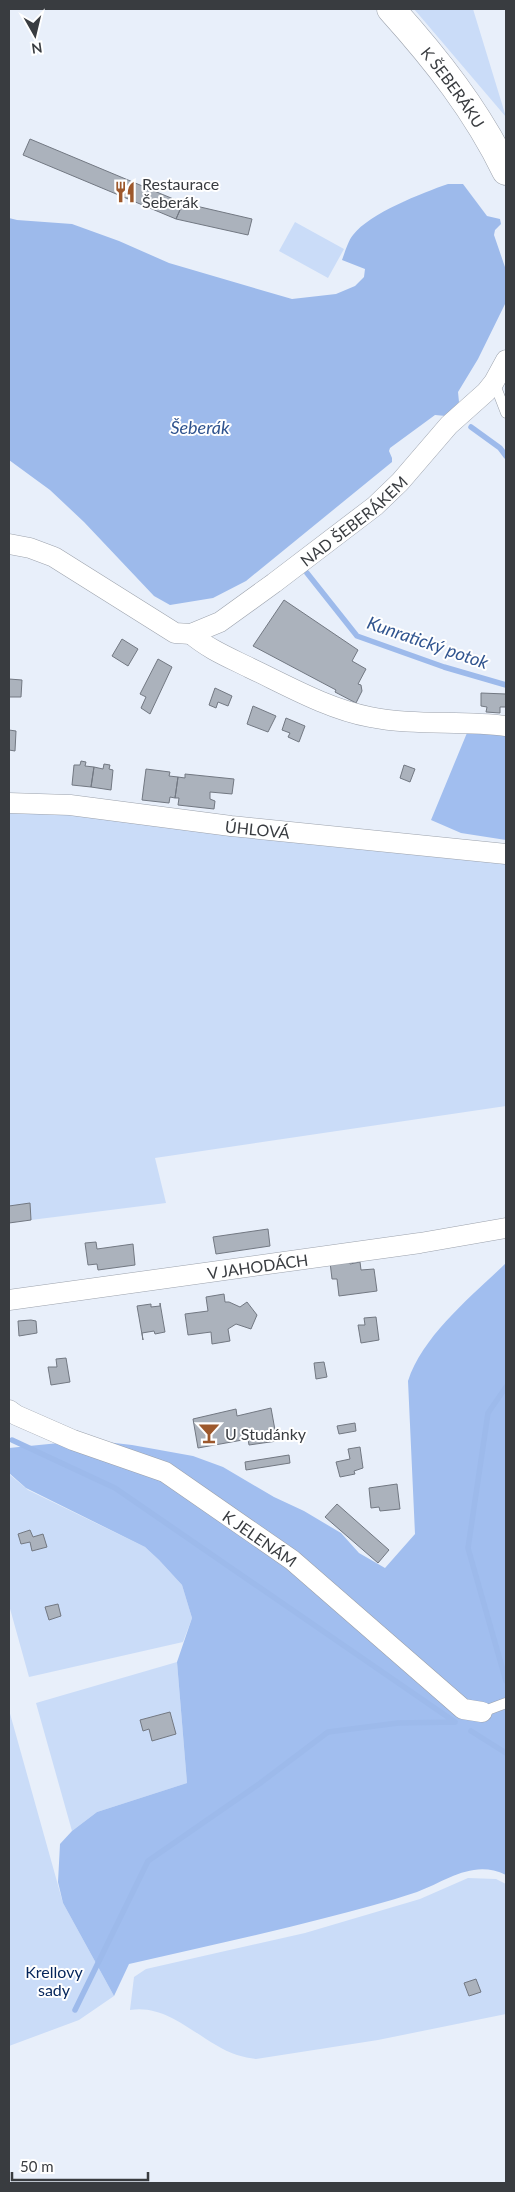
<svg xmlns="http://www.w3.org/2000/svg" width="515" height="2192" font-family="Lato,sans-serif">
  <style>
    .green { fill: #cadcf8; fill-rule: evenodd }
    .forest { fill: #a1beef }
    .water { fill: #9dbaeb }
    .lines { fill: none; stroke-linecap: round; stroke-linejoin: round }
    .stream { stroke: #9dbaeb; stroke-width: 5.5 }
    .building { fill: #abb2bc; stroke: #727882 }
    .lane-casing { stroke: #9ca2ac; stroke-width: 11 }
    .street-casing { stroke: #9ca2ac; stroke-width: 21 }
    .secondary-casing { stroke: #9ca2ac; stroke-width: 29 }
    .lane { stroke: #fff; stroke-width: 10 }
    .street { stroke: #fff; stroke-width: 20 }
    .secondary { stroke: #fff; stroke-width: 28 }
    .labels { text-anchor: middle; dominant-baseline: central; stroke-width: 4; stroke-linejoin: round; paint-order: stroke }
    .street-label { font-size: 16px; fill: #393c40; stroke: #fff }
    .poi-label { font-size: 16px; fill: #393c40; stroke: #fff; text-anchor: start }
    .park-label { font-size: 16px; fill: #04255c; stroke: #fff }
    .water-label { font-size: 18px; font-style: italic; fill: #30548f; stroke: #fff }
  </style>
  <rect width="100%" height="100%" fill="#e8effa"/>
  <!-- green -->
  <path class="green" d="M414 9H473L506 117Z
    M295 222 344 249 328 278 279 251Z
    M9 813 78 814 506 859V1106L155 1158 166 1203 31 1220 30 1204 9 1206Z
    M9 1474 28 1490 145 1547 159 1560 182 1585 192 1618 183 1642 29 1677 9 1605ZM30 1530 33 1537 43 1534 46 1547 32 1551 30 1542 21 1544 18 1534Z
    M177 1662 187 1783 97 1812 72 1831 36 1703ZM170 1712 176 1734 152 1741 149 1729 143 1730 140 1720Z
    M9 1710 63 1903 114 1996 79 2020 9 2046Z
    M468 1878 496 1879 506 1884V2014L378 2040 256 2059C250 2058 243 2057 237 2055 201 2043 170 2003 130 2010L134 1977 146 1969 305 1933 420 1899Z"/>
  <!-- forest -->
  <path class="forest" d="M469 728 506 734V840L461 833 431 820Z
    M506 1263V1875C473 1859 447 1881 417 1892 387 1902 356 1910 325 1918 260 1935 195 1949 129 1964L114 1996 63 1903 58 1882 60 1844 72 1831 97 1812 187 1783 177 1662 192 1618 182 1585 159 1560 145 1547 26 1488 9 1473V1448L89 1440 132 1445 193 1456 223 1467 274 1497 304 1511 341 1533 359 1553 385 1568 415 1534 408 1381C423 1335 472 1296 506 1263Z"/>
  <!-- water -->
  <path class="water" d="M448 184H463L487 216 500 219 501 224 495 230 494 235 506 270V302L478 359 458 392 459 402 446 416 435 415 390 448 389 451 392 458V462L246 581 213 598 170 605 154 596 84 522 50 490 9 460V218L17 220 72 224 119 241 169 263 292 299 336 294 355 286 364 277 365 269 342 260C345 252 348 241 353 235 370 213 422 193 448 184Z"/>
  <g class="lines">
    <!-- stream -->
    <path class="stream" d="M471 427 500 448 506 456
      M307 573 357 636 444 667 506 685
      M506 1387 488 1413 468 1548 506 1681
      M12 1440 115 1488 455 1722
      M471 1731 506 1753
      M75 2010 148 1861 259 1784 328 1732 398 1723 455 1722"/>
  </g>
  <!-- building -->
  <path class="building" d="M30 139 183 203 176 219 23 155Z
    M183 203 252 219 248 235 176 219Z
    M284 600 358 650 352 661 366 669 358 684 361 685 362 691 356 703 335 692 336 690 253 646Z
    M122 639 138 649 128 666 112 656Z
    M158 659 172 667 150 714 141 708 146 697 140 694Z
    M9 679 22 680 21 697H9Z
    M215 688 232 696 228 706 218 702 216 708 209 705Z
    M481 693 506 694V707H500V713L486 712 487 707 481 706Z
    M253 706 276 716 268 732 247 724Z
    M286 718 305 726 299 742 288 737 290 733 282 730Z
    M9 730 16 731 15 751 9 750Z
    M81 761 86 762 85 766 94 767 91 787 72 785 74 765H80Z
    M104 764 110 765 109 769 113 770 111 790 91 787 94 767 103 769Z
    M404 765 415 769 410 782 400 778Z
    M146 769 170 772 169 776 178 777 175 798 170 797 169 803 142 800Z
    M185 774 234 779 232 794 210 792V799L215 801 214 809 178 805 179 798H175L178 777 185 778Z
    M30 1203 31 1220 9 1223V1206Z
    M268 1229 270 1246 216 1254 213 1237Z
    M96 1242 97 1249 133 1244 135 1265 98 1270 97 1264 88 1265 85 1243Z
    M349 1259 350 1264 360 1262 361 1270 374 1269 377 1291 339 1296 337 1279H332L330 1262Z
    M224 1294 225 1302H229L240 1307 247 1302 257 1315 251 1329 236 1324 228 1329 230 1341 212 1344 211 1332 188 1335 185 1314 208 1311 206 1297Z
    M160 1303 165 1332 155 1334 154 1331 142 1333 143 1340 137 1306 151 1304V1307L160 1306Z
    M376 1317 379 1340 361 1343 358 1325H365L364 1318Z
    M31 1320 36 1321 37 1333 19 1336 18 1321Z
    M66 1358 70 1382 51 1385 48 1367H57L56 1359Z
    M324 1362 327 1377 316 1379 314 1363Z
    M271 1408 277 1441 249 1445 248 1439 198 1448 193 1419 236 1409 237 1416Z
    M355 1423 356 1431 339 1434 337 1426Z
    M360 1447 363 1468 354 1471 355 1474 340 1477 336 1462 350 1459 348 1449Z
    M289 1455 290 1463 246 1470 245 1462Z
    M397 1484 400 1509 380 1511 379 1507 371 1508 369 1488Z
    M337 1504 389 1550 378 1563 325 1517Z
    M30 1530 33 1537 43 1534 47 1547 32 1551 30 1542 21 1544 18 1534Z
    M58 1604 61 1616 49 1620 45 1607Z
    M170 1712 176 1734 152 1741 149 1729 143 1731 140 1720Z
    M476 1979 481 1992 469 1996 464 1983Z"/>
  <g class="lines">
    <!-- lane casing -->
    <g class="lane-casing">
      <path id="lane" d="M494 382 506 413
        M482 1712 506 1703"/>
    </g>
    <!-- street casing -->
    <g class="street-casing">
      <g id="street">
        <path id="s1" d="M9 544 30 548 54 557 175 633 191 634 220 622 274 583 375 506 400 482 449 425 486 392 494 382 506 360"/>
        <path d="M191 634C208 649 230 658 250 668 288 686 328 709 370 717 414 726 461 720 506 726"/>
        <path id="s2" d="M9 803 70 805 231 826 506 854"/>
        <path id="s3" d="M9 1300 420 1243 506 1228"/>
        <path id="s4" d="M9 1410 16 1415 73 1440 165 1472 292 1560 463 1709 482 1712"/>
      </g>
    </g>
    <!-- secondary casing -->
    <g class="secondary-casing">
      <g id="secondary">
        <path id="s5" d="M391 9C436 59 477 111 506 171"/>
      </g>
    </g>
    <!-- lane -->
    <use href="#lane" class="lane"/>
    <!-- street -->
    <use href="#street" class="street"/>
    <!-- secondary -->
    <use href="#secondary" class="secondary"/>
  </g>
  <!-- icons -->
  <defs>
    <g id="restaurant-bare" transform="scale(1.725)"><path d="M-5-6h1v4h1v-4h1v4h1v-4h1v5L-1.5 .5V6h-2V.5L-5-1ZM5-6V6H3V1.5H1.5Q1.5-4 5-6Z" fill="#9d582c" stroke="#fff" stroke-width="2.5" paint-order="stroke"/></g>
    <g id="bar-bare" transform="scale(1.725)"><path d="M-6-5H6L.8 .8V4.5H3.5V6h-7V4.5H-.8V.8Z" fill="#9d582c" stroke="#fff" stroke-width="2.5" paint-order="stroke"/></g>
  </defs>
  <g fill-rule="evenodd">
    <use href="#restaurant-bare" x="125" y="192"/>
    <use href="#bar-bare" x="209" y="1433"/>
  </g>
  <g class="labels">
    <!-- street labels -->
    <g class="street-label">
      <text stroke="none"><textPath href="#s5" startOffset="100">K ŠEBERÁKU</textPath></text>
      <text stroke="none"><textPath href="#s1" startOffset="405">NAD ŠEBERÁKEM</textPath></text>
      <text stroke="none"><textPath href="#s2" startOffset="250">ÚHLOVÁ</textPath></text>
      <text stroke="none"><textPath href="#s3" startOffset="251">V JAHODÁCH</textPath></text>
      <text stroke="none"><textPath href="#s4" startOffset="284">K JELENÁM</textPath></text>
    </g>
    <!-- poi labels -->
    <g class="poi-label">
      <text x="142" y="183">Restaurace<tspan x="142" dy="18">Šeberák</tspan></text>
      <text x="225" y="1433">U Studánky</text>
    </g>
    <!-- park labels -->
    <g class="park-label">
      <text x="54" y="1971">Krellovy<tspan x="54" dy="18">sady</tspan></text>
    </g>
    <!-- water labels -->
    <g class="water-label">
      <text x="200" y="427">Šeberák</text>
      <text transform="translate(428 642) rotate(19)">Kunratický potok</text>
    </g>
  </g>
  <!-- border -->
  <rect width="515" height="2192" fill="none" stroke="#393c40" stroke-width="20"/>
  <!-- north arrow -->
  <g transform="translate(35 35) rotate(172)" stroke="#ffffff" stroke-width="4" paint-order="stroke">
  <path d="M0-4L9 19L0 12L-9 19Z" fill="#393c40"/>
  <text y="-8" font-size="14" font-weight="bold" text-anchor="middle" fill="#393c40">N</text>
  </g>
  <!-- scale -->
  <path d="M12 2172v8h136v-8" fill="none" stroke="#393c40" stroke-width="2.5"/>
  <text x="20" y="2172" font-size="15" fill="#393c40" stroke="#ffffff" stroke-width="4" paint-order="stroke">50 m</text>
</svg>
